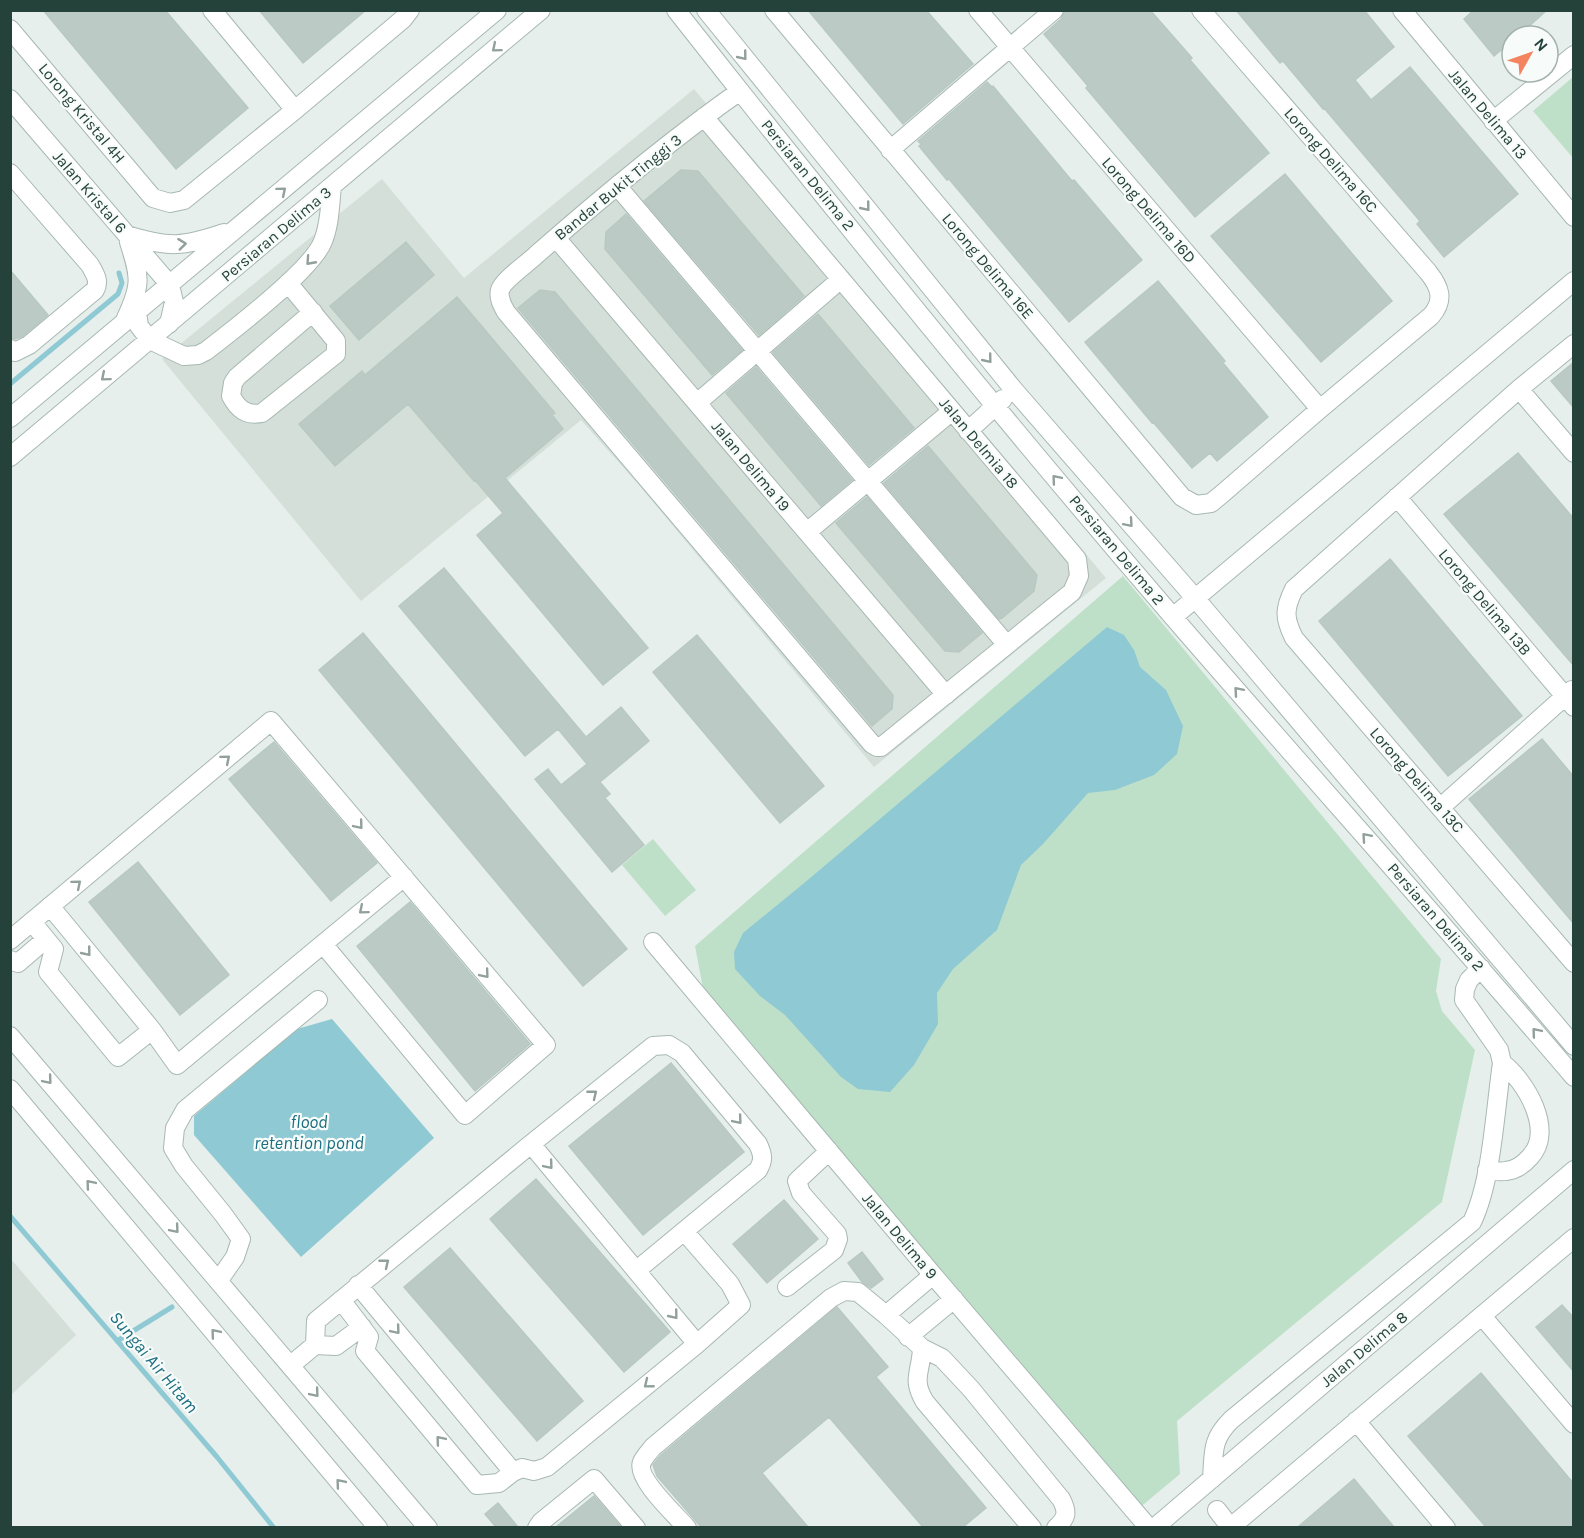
<svg xmlns="http://www.w3.org/2000/svg" width="1584" height="1538" font-family="Karla,sans-serif">
  <style>
    .built { fill: #d4dfda }
    .green { fill: #bfe0c8 }
    .water { fill: #8ec9d4 }
    .lines { fill: none; stroke-linecap: round; stroke-linejoin: round }
    .stream { stroke: #8ec9d4; stroke-width: 5 }
    .building { fill: #bbcac4; stroke: #b8c9c2; stroke-width: 1.5 }
    .minor-casing { stroke: #a8b8b2; stroke-width: 20 }
    .minor { stroke: #fff; stroke-width: 18 }
    .oneway { stroke: #92a09c }
    .labels { text-anchor: middle; dominant-baseline: central; stroke-width: 4.5; stroke-linejoin: round; paint-order: stroke }
    .street-label { font-size: 16px; fill: #24423a; stroke: #f7fbf9 }
    .water-label { font-size: 18px; font-style: italic; fill: #1c6f80; stroke: #f7fbf9 }
  </style>
  <rect width="100%" height="100%" fill="#e6efeb"/>
  <!-- built -->
  <path class="built" d="M694 89 1106 578 874 767 638 484 581 420 361 601 162 359 382 179 464 278Z
    M11 1259 76 1335 11 1395H10Z"/>
  <!-- green -->
  <path class="green" d="M1573 77V158L1533 111Z
    M1123 576 1441 959 1436 991 1442 1011 1475 1050 1442 1202 1177 1421 1180 1474 1138 1509 705 999 695 946Z
    M653 839 696 890 665 916 622 865Z"/>
  <!-- water -->
  <path class="water" d="M1107 627 1124 635 1134 650 1140 667 1166 690 1183 726 1177 754 1154 775 1115 790 1088 793 1043 844 1021 865 997 930 953 969 937 993 938 1024 914 1065 890 1092 858 1089 841 1077 785 1015 760 996 735 969 734 952 743 933 803 884Z
    M332 1019 434 1138 301 1257 194 1135V1116L297 1029Z"/>
  <g class="lines">
    <!-- stream -->
    <path class="stream" d="M10 384 118 294 122 283 119 273
      M10 1216 217 1457 274 1528
      M117 1341 172 1307"/>
  </g>
  <!-- building -->
  <path class="building" d="M43 10H165L248 108 176 169Z
    M259 10H366L303 63Z
    M808 10H926L973 64 903 124Z
    M1065 10H1150L1192 58 1190 60 1269 153 1195 217 1086 88 1088 86 1044 34 1061 19Z
    M1236 10H1364L1394 47 1355 80 1371 100 1410 67 1518 194 1444 257 1417 224 1420 221 1324 108 1323 109 1283 61 1280 63Z
    M1474 10H1547L1518 36H1512V41L1494 56 1464 19Z
    M987 82 992 87 993 86 1072 181 1074 180 1142 260 1069 322 949 179 947 180 919 146 921 144 918 141Z
    M681 170 698 171 804 296 759 335 644 201Z
    M1285 174 1392 301 1321 362 1211 236Z
    M626 214 742 350 712 375 605 249 606 232Z
    M406 242 434 275 359 340 330 306Z
    M10 270 48 315 23 336 15 339 10 338Z
    M1158 281 1225 361 1223 363 1268 417 1217 461 1210 453 1192 468 1153 422 1152 423 1085 342Z
    M540 290 555 292 893 695 892 709 872 726 518 308Z
    M457 297 555 413 552 415 563 429 505 478 648 648 603 685 477 535 503 513 475 480 474 481 408 404 335 466 299 424 362 371 365 375Z
    M818 314 914 428 869 465 773 352Z
    M1574 362V408L1551 381Z
    M756 367 852 480 821 506 726 393Z
    M928 446 1037 575 1034 591 1002 618 999 619 884 483Z
    M1518 453 1574 519V666L1444 514Z
    M867 497 982 633 959 652 945 651 836 523Z
    M1390 559 1522 716 1448 776 1319 621Z
    M444 568 586 737 621 707 649 741 600 782 610 794 605 798 644 845 612 872 535 779 548 769 561 785 587 764 558 729 525 756 399 606Z
    M363 633 627 949 583 986 319 670Z
    M697 635 824 786 780 823 653 672Z
    M1542 739 1574 777V924L1469 799Z
    M274 742 377 863 331 901 229 779Z
    M138 862 229 975 180 1015 89 902Z
    M410 902 530 1044 475 1091 357 946Z
    M671 1063 744 1152 643 1235 569 1146Z
    M536 1179 670 1332 624 1372 490 1219Z
    M784 1200 818 1239 767 1283 733 1244Z
    M450 1248 583 1401 537 1441 404 1287Z
    M862 1252 883 1279 871 1288 862 1282 848 1263Z
    M1562 1305 1574 1318V1372L1536 1327Z
    M837 1307 888 1367 876 1377 986 1508 963 1527H923L829 1417 762 1473 808 1527H701L657 1476 653 1465 661 1455Z
    M1481 1373 1574 1484V1527H1486L1408 1436Z
    M1354 1479 1394 1527H1298Z
    M594 1496 621 1527H556Z
    M498 1503 518 1527H496L485 1514Z"/>
  <g class="lines">
    <!-- minor casing -->
    <g class="minor-casing">
      <path id="minor" d="M212 10 295 110
        M676 10C838 216 1003 419 1173 617 1306 771 1442 922 1574 1077
        M706 10 1014 390 1195 598 1574 1046
        M774 10 1182 497 1196 505 1211 503 1222 494 1320 409 1431 316C1445 300 1440 287 1428 272L1201 10
        M978 10 1320 409
        M1402 10 1574 217
        M10 29 153 198 170 203 184 200 295 110 403 19 410 10
        M10 99 170 285 174 302 169 324
        M704 117 1077 559 1079 576 1072 592 881 747H877L872 744 506 312C502 305 498 298 500 290 503 280 528 263 536 255 601 198 669 141 740 91
        M1493 121 1574 55
        M890 150 1054 10
        M10 173 90 265C95 274 100 281 95 290L29 345 15 352 10 349
        M618 187 1007 645
        M127 235C169 248 183 247 224 233
        M556 238 946 695
        M288 283 336 341V354L262 413C246 416 238 409 231 396L233 383 237 377 313 312
        M137 312 139 326 150 340 184 356 198 355 206 351C232 331 313 269 323 241 330 224 330 204 332 186
        M126 318C142 284 140 277 129 242
        M1574 344 1519 389 1294 589C1284 609 1284 618 1294 638L1574 963
        M1519 389 1574 453
        M697 403 841 279
        M10 418 497 10
        M968 431 1003 399
        M10 457 541 10
        M1397 497 1574 707
        M807 532 952 411
        M1173 617 1574 281
        M1441 807 1572 690
        M50 906 152 1030
        M10 940 271 721 546 1045 465 1115 323 944 177 1065 152 1030 118 1057 48 972 54 949 32 922
        M653 942 933 1275 1149 1528
        M323 944 404 877
        M10 960 18 963 46 939
        M10 1036 428 1528
        M10 1089 378 1528
        M531 1144 653 1046 669 1045 682 1053 758 1144C763 1155 764 1160 758 1170L637 1270
        M1487 1170C1493 1171 1500 1172 1506 1171 1515 1170 1524 1164 1530 1157 1555 1131 1526 1081 1502 1063
        M219 1280 235 1257 241 1239 223 1214 184 1166 173 1148 175 1128 185 1110 318 1000
        M358 1285 513 1472
        M787 1287 834 1250 838 1239 837 1234 801 1193 797 1181 829 1151
        M341 1300 369 1337 365 1351 477 1485 499 1483 513 1472 522 1468 534 1471 547 1467 697 1344 741 1305 730 1284 684 1231
        M886 1315 933 1275
        M1482 1316 1574 1424
        M908 1337 954 1299
        M315 1345 316 1321 531 1144 697 1344
        M922 1348C921 1373 911 1379 925 1402L1032 1528
        M291 1365 315 1345 336 1346 362 1327
        M1356 1421 1446 1528
        M1212 1479C1214 1452 1211 1440 1231 1420L1472 1222C1492 1181 1495 1110 1502 1063L1499 1050 1464 1000 1465 989 1469 980 1481 968
        M1217 1510 1231 1528
        M1231 1527 1574 1238
        M537 1528 541 1522 594 1479 636 1528
        M687 1528C676 1515 635 1478 642 1462 644 1457 650 1451 653 1447L831 1298 844 1291 858 1292 886 1315 922 1348 942 1358 971 1389 1061 1499C1068 1512 1067 1518 1056 1528
        M1154 1528 1574 1170"/>
    </g>
    <!-- minor -->
    <use href="#minor" class="minor"/>
  </g>
  <!-- one-way arrows -->
  <defs><path id="oneway-chevron" d="M-2-3.5L2.5 0L-2 3.5" fill="none" stroke-width="1.6" stroke-linecap="round" stroke-linejoin="round" transform="scale(1.5)"/></defs>
  <g class="oneway">
    <use href="#oneway-chevron" transform="translate(496 48) rotate(140)"/>
    <use href="#oneway-chevron" transform="translate(743 56) rotate(51)"/>
    <use href="#oneway-chevron" transform="translate(282 191) rotate(-40)"/>
    <use href="#oneway-chevron" transform="translate(866 207) rotate(51)"/>
    <use href="#oneway-chevron" transform="translate(182 244) rotate(-7)"/>
    <use href="#oneway-chevron" transform="translate(310 261) rotate(132)"/>
    <use href="#oneway-chevron" transform="translate(988 359) rotate(51)"/>
    <use href="#oneway-chevron" transform="translate(105 377) rotate(140)"/>
    <use href="#oneway-chevron" transform="translate(1056 479) rotate(-130)"/>
    <use href="#oneway-chevron" transform="translate(1129 523) rotate(49)"/>
    <use href="#oneway-chevron" transform="translate(1238 691) rotate(-131)"/>
    <use href="#oneway-chevron" transform="translate(226 759) rotate(-40)"/>
    <use href="#oneway-chevron" transform="translate(359 825) rotate(50)"/>
    <use href="#oneway-chevron" transform="translate(1366 837) rotate(-131)"/>
    <use href="#oneway-chevron" transform="translate(77 884) rotate(-40)"/>
    <use href="#oneway-chevron" transform="translate(363 910) rotate(140)"/>
    <use href="#oneway-chevron" transform="translate(87 952) rotate(51)"/>
    <use href="#oneway-chevron" transform="translate(485 974) rotate(50)"/>
    <use href="#oneway-chevron" transform="translate(1536 1032) rotate(-130)"/>
    <use href="#oneway-chevron" transform="translate(48 1080) rotate(50)"/>
    <use href="#oneway-chevron" transform="translate(593 1094) rotate(-39)"/>
    <use href="#oneway-chevron" transform="translate(738 1120) rotate(50)"/>
    <use href="#oneway-chevron" transform="translate(549 1165) rotate(50)"/>
    <use href="#oneway-chevron" transform="translate(90 1184) rotate(-130)"/>
    <use href="#oneway-chevron" transform="translate(175 1229) rotate(50)"/>
    <use href="#oneway-chevron" transform="translate(385 1263) rotate(-39)"/>
    <use href="#oneway-chevron" transform="translate(674 1315) rotate(51)"/>
    <use href="#oneway-chevron" transform="translate(396 1330) rotate(50)"/>
    <use href="#oneway-chevron" transform="translate(215 1333) rotate(-130)"/>
    <use href="#oneway-chevron" transform="translate(648 1384) rotate(141)"/>
    <use href="#oneway-chevron" transform="translate(315 1393) rotate(50)"/>
    <use href="#oneway-chevron" transform="translate(440 1440) rotate(-130)"/>
    <use href="#oneway-chevron" transform="translate(340 1483) rotate(-130)"/>
  </g>
  <g class="labels">
    <!-- street labels -->
    <g class="street-label">
      <text transform="translate(82 113) rotate(50)">Lorong Kristal 4H</text>
      <text transform="translate(1488 114) rotate(50)">Jalan Delima 13</text>
      <text transform="translate(1331 160) rotate(49)">Lorong Delima 16C</text>
      <text transform="translate(808 175) rotate(51)">Persiaran Delima 2</text>
      <text transform="translate(618 187) rotate(-39)">Bandar Bukit Tinggi 3</text>
      <text transform="translate(90 192) rotate(49)">Jalan Kristal 6</text>
      <text transform="translate(1149 210) rotate(49)">Lorong Delima 16D</text>
      <text transform="translate(276 234) rotate(-40)">Persiaran Delima 3</text>
      <text transform="translate(988 266) rotate(50)">Lorong Delima 16E</text>
      <text transform="translate(979 443) rotate(50)">Jalan Delmia 18</text>
      <text transform="translate(751 466) rotate(50)">Jalan Delima 19</text>
      <text transform="translate(1117 550) rotate(50)">Persiaran Delima 2</text>
      <text transform="translate(1485 602) rotate(50)">Lorong Delima 13B</text>
      <text transform="translate(1417 780) rotate(49)">Lorong Delima 13C</text>
      <text transform="translate(1436 917) rotate(49)">Persiaran Delima 2</text>
      <text transform="translate(900 1236) rotate(50)">Jalan Delima 9</text>
      <text transform="translate(1364 1349) rotate(-40)">Jalan Delima 8</text>
    </g>
    <!-- water labels -->
    <g class="water-label">
      <text x="309" y="1122">flood<tspan x="309" dy="21">retention pond</tspan></text>
      <text transform="translate(154 1362) rotate(50)">Sungai Air Hitam</text>
    </g>
  </g>
  <!-- border -->
  <rect width="1584" height="1538" fill="none" stroke="#24423a" stroke-width="24"/>
  <!-- north arrow -->
  <g transform="translate(1530 54) rotate(50)"><circle r="28" fill="#f7fbf9" stroke="#a3b1ad" stroke-width="1.5"/>
  <path d="M0-4.5L10 22L0 15L-10 22Z" fill="#f4845f"/>
  <text y="-9" font-size="16" font-weight="bold" text-anchor="middle" fill="#24423a">N</text>
  </g>
</svg>
